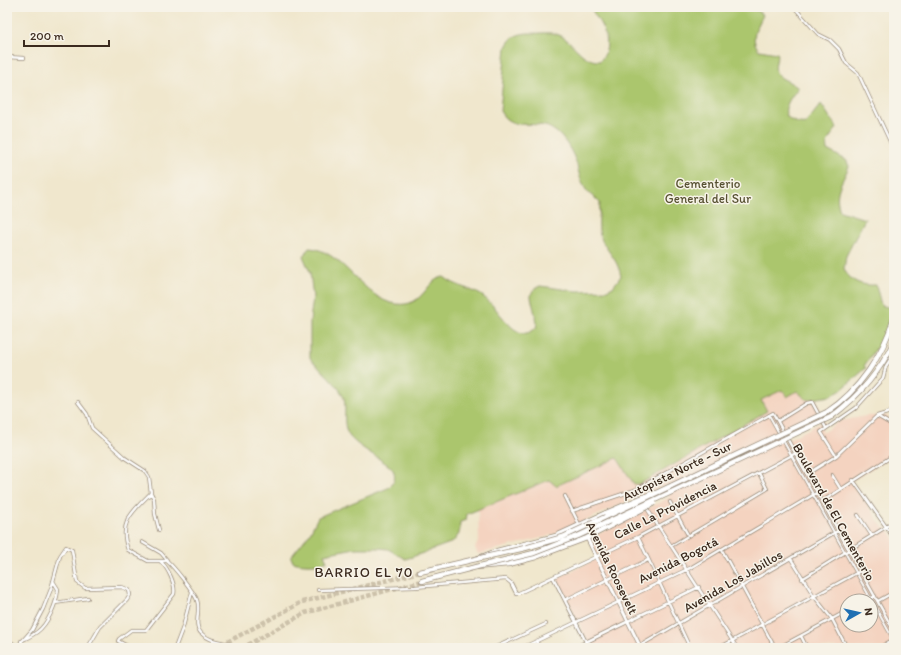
<svg xmlns="http://www.w3.org/2000/svg" width="901" height="655" font-family="Itim,sans-serif">
  <style>
    .built { fill: #f4d3c0; fill-rule: evenodd }
    .green { fill: #abc66d; stroke: #737846 }
    .lines { fill: none; stroke-linecap: round; stroke-linejoin: round }
    .motorway-tunnel { stroke: #ccc1aa; stroke-width: 4.5; stroke-dasharray: 4.5 2; stroke-linecap: butt }
    .pedestrian-casing { stroke: #968876; stroke-width: 3.5 }
    .minor-casing { stroke: #968876; stroke-width: 4 }
    .tertiary-casing { stroke: #968876; stroke-width: 4.5 }
    .motorway-casing { stroke: #968876; stroke-width: 6 }
    .pedestrian { stroke: #fff; stroke-width: 2 }
    .minor { stroke: #fff; stroke-width: 2.5 }
    .tertiary { stroke: #fff; stroke-width: 3 }
    .motorway { stroke: #fff; stroke-width: 4.5 }
    .motorway-bridge-casing { stroke: #968876; stroke-width: 6; stroke-linecap: butt }
    .motorway-bridge { stroke: #fff; stroke-width: 4.5 }
    .labels { text-anchor: middle; dominant-baseline: central; stroke-width: 3; stroke-linejoin: round; paint-order: stroke }
    .park-label { font-size: 13px; fill: #575132; stroke: #f7f3e8 }
    .street-label { font-size: 13px; fill: #3b2a1e; stroke: #f7f3e8 }
    .neighbourhood-label { font-size: 14px; letter-spacing: 1px; fill: #3b2a1e; stroke: #f7f3e8 }
  </style>
  <rect width="100%" height="100%" fill="#f7f3e8"/>
  <filter id="ink" filterUnits="userSpaceOnUse"><feTurbulence type="fractalNoise" baseFrequency=".025" numOctaves="2"/><feDisplacementMap in="SourceGraphic" scale="8" xChannelSelector="R" yChannelSelector="G"/><feConvolveMatrix kernelMatrix="1 2 1 2 8 2 1 2 1" color-interpolation-filters="sRGB"/></filter>
  <filter id="wash" filterUnits="userSpaceOnUse"><feTurbulence type="fractalNoise" baseFrequency=".012" numOctaves="4" result="noise"/><feDisplacementMap in="SourceGraphic" scale="16" xChannelSelector="R" yChannelSelector="G"/><feGaussianBlur stdDeviation="0.9" result="paint"/><feColorMatrix in="noise" values="0 0 0 0 0 0 0 0 0 0 0 0 0 0 0 0 0 1.4 0 .05"/><feComposite in="paint" operator="in"/></filter>
  <g filter="url(#wash)">
    <rect width="100%" height="100%" fill="#f0e7cd"/>
    <!-- built -->
    <path class="built" d="M783 389 797 391 807 400 816 399 820 410 813 416 778 433 783 442 824 421 825 424 822 427V433L840 421 866 416H887L891 423 894 422V455L851 481 884 529 887 528 894 538V648H591L557 578 599 558 589 539 670 497 665 488 672 484 647 492 561 532 545 537 478 554 475 548 479 540 478 509 549 480 560 484 563 483 618 457 640 484 767 411 761 401ZM847 601H871V625H847Z"/>
    <!-- green -->
    <path class="green" d="M590 7H752L763 15C757 28 749 38 759 50L777 53 778 55C769 80 784 76 798 88 791 97 777 114 793 121 797 123 802 124 806 123L821 104 837 128C832 135 825 141 827 150L846 160 849 166C842 184 833 191 840 211L865 219 846 256 844 269C850 282 862 286 876 285L881 305 893 309V323L864 366 866 368 840 391 830 396 807 400 797 391 787 397 782 390 761 400 767 411 640 484H634L617 458 556 486 549 480 467 514 466 520 460 522 459 534 453 542 412 557 405 559 388 549 379 548H355L324 554 327 561C317 565 304 565 293 562L291 557 310 533 318 517 388 488C393 484 397 477 393 470 389 463 359 448 350 437 341 426 347 410 344 398 340 386 319 368 310 358V321L313 298 310 272 303 256 309 248C342 249 364 300 396 304 425 308 426 278 444 277 455 286 469 288 481 295 495 304 506 326 519 332 526 335 531 332 536 328L537 323 531 297C531 291 535 288 540 286L577 291 607 290 613 287 621 276C617 256 604 250 600 235 597 225 600 213 600 203 597 198 590 196 587 191 581 183 579 174 577 165 574 154 564 137 555 131 538 117 512 134 500 111L506 47C511 36 519 33 531 33 541 34 550 31 559 35 575 42 581 62 600 61 616 44 600 23 590 7Z"/>
  </g>
  <g filter="url(#ink)">
    <g class="lines">
      <!-- motorway-tunnel -->
      <path class="motorway-tunnel" d="M216 648 302 602 420 572
        M242 648 305 613 422 581"/>
      <!-- pedestrian casing -->
      <g class="pedestrian-casing">
        <path id="pedestrian" d="M769 415 893 639"/>
      </g>
      <!-- minor casing -->
      <g class="minor-casing">
        <path id="minor" d="M794 7 818 34 830 40 839 49 846 63 858 73 894 150
          M7 57 24 58
          M78 402 87 414 92 428 125 458 145 471 149 477 151 493 154 499 155 514 159 530
          M877 416 894 426
          M778 421 807 403 812 402 826 428
          M836 456 821 432 856 408 883 378 886 366 894 354
          M807 474 836 456 877 416 894 411
          M832 475 840 488
          M853 480 894 538
          M635 490 641 499
          M151 493C132 512 118 522 128 550L148 561H167C174 567 194 592 197 600 201 610 193 625 201 633 210 643 227 641 238 648
          M565 496 580 526
          M823 501 894 455
          M670 502 688 535
          M646 507 737 648
          M572 511 635 490 773 413 894 631
          M858 515 872 536
          M638 537 690 648
          M142 542 161 553 167 560
          M671 546 767 489 759 473
          M722 550 775 648
          M791 559 814 596 832 619 847 648
          M553 577 586 642 574 648
          M802 579 894 522
          M318 590 415 587 506 579 511 583 516 593H519L638 537 796 453
          M565 600 648 560
          M866 601 875 596
          M878 601 894 592
          M55 603 88 598
          M628 621 699 587
          M801 636 807 648
          M25 639C29 637 33 635 37 632 48 624 57 603 58 589L53 581
          M7 641H10L17 647
          M21 641 23 648
          M536 641 540 648
          M16 648 32 630 43 609 51 589 60 556 66 547 72 550 77 582 85 588 122 587 129 590 130 595 127 600 100 627 90 644 91 648
          M131 648 118 641 119 639 131 630H146L174 594C176 585 168 568 161 562
          M175 648 183 627 192 592
          M358 648H359
          M494 648 546 624
          M522 648 690 568 818 492
          M636 648 839 530
          M719 648 862 570
          M778 648 847 611
          M879 648 894 639"/>
      </g>
      <!-- tertiary casing -->
      <g class="tertiary-casing">
        <path id="tertiary" d="M587 538 641 648
          M589 648 586 642 627 622"/>
      </g>
      <!-- motorway casing -->
      <g class="motorway-casing">
        <path id="motorway" d="M827 412C859 391 883 355 894 318
          M831 417C859 396 880 373 894 341
          M671 486 723 461
          M420 572 476 559 497 551 556 536 606 513
          M422 581 476 567 509 564 536 557 587 538 612 525"/>
      </g>
      <!-- pedestrian -->
      <use href="#pedestrian" class="pedestrian"/>
      <!-- minor -->
      <use href="#minor" class="minor"/>
      <!-- tertiary -->
      <use href="#tertiary" class="tertiary"/>
      <!-- motorway -->
      <use href="#motorway" class="motorway"/>
      <!-- motorway-bridge casing -->
      <g class="motorway-bridge-casing">
        <path id="motorway-bridge" d="M723 461 827 412
          M606 513 653 493
          M612 525 654 503
          M476 559 525 548 563 537 671 486
          M476 567 534 553 578 536 831 417"/>
      </g>
      <!-- motorway-bridge -->
      <use href="#motorway-bridge" class="motorway-bridge"/>
    </g>
  </g>
  <g class="labels">
    <!-- park labels -->
    <g class="park-label">
      <text x="708" y="183">Cementerio<tspan x="708" dy="15">General del Sur</tspan></text>
    </g>
    <!-- street labels -->
    <g class="street-label">
      <text transform="translate(677 471) rotate(-26)">Autopista Norte - Sur</text>
      <text transform="translate(665 510) rotate(-27)">Calle La Providencia</text>
      <text transform="translate(834 512) rotate(61)">Boulevard de El Cementerio</text>
      <text transform="translate(678 560) rotate(-27)">Avenida Bogotá</text>
      <text transform="translate(612 568) rotate(64)">Avenida Roosevelt</text>
      <text transform="translate(733 581) rotate(-30)">Avenida Los Jabillos</text>
    </g>
    <!-- neighbourhood labels -->
    <g class="neighbourhood-label">
      <text x="364" y="572">BARRIO EL 70</text>
    </g>
  </g>
  <!-- margin -->
  <rect width="901" height="655" fill="none" stroke="#f7f3e8" stroke-width="24"/>
  <!-- north arrow -->
  <g transform="translate(859 613) rotate(82)"><circle r="19" fill="#f7f3e8" stroke="#aca397"/>
  <path d="M0-3L7 15L0 10L-7 15Z" fill="#1f6fb2"/>
  <text y="-6" font-size="11" font-weight="bold" text-anchor="middle" fill="#3b2a1e">N</text>
  </g>
  <!-- scale -->
  <path d="M24 40v6h85v-6" fill="none" stroke="#3b2a1e" stroke-width="2"/>
  <text x="30" y="40" font-size="12" fill="#3b2a1e" stroke="#f7f3e8" stroke-width="3" paint-order="stroke">200 m</text>
</svg>
